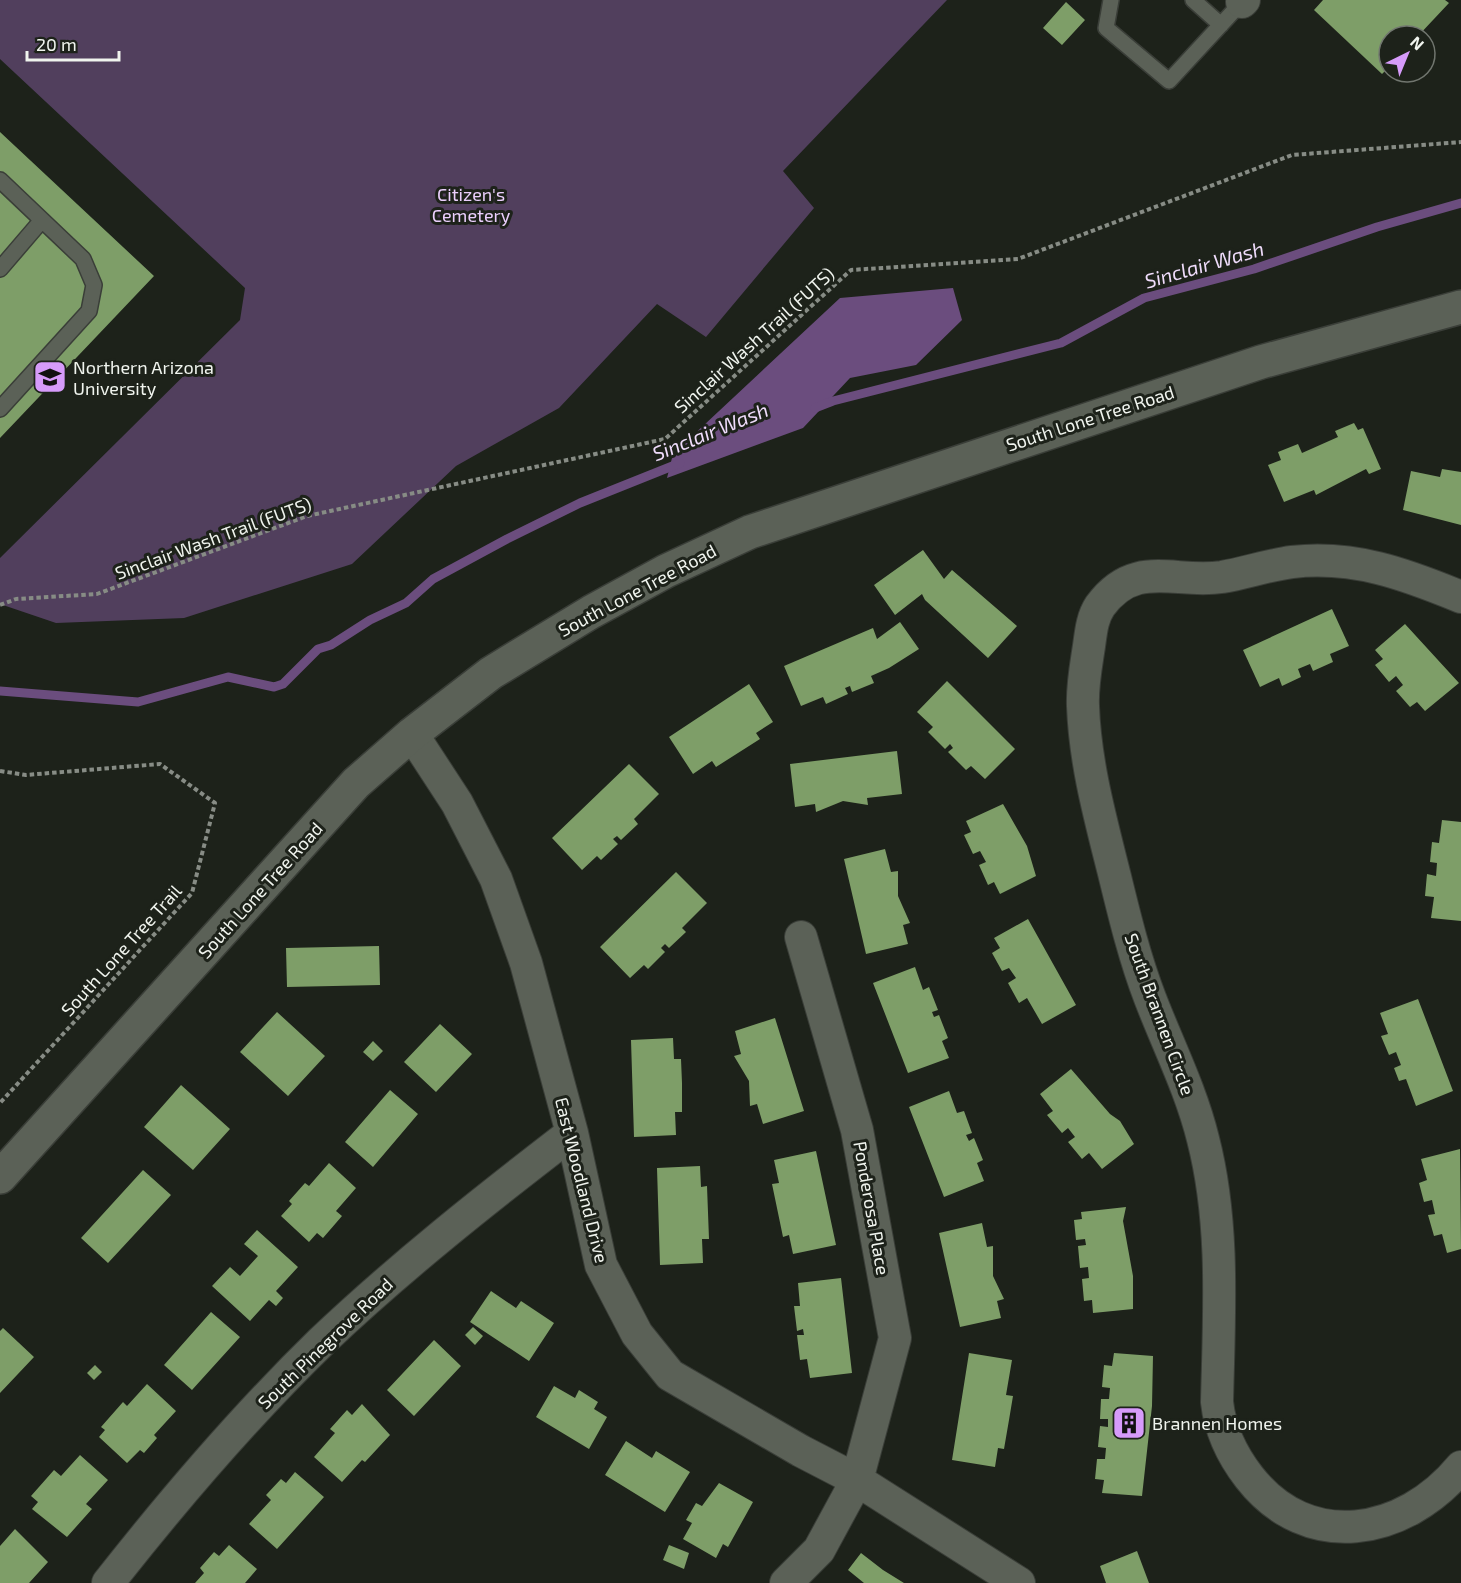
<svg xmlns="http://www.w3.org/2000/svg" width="1461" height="1583" font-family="'Exo 2',sans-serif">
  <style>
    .green { fill: #513f5d }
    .water { fill: #6b4d7e }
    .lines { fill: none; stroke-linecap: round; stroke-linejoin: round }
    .stream { stroke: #6b4d7e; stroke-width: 9 }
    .building { fill: #7e9e68 }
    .service-casing { stroke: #3a3e38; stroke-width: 18 }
    .minor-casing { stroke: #3a3e38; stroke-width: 34 }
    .secondary-casing { stroke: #3a3e38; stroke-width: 36 }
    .path { stroke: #878c85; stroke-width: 4; stroke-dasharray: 4.5 3; stroke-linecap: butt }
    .service { stroke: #5b6157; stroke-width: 15 }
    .minor { stroke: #5b6157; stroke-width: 32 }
    .secondary { stroke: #5b6157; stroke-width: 33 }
    .labels { text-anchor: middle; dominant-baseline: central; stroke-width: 6; stroke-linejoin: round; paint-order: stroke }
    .park-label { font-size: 18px; fill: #ebcffd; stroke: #1d221a }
    .street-label { font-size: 18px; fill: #f0f4ee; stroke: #1d221a }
    .poi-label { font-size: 18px; fill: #f0f4ee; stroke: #1d221a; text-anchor: start }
    .water-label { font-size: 20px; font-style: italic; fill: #efdcfb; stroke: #1d221a }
  </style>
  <rect width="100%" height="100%" fill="#1d221a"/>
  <!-- green -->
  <path class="green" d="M0 0H947L783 171 814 208 706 337 657 304 559 408 456 466 352 564 184 618 56 623 0 604V558L240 320 245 288 0 59Z"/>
  <!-- water -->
  <path class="water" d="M953 288 962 320 916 365 850 378 803 428 667 478 673 454 840 298Z"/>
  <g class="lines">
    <!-- stream -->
    <path class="stream" d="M815 408 833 401 1061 343 1144 298 1254 269 1377 227 1461 203
      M0 691 138 702 228 677 274 687 283 684 318 649 331 645 370 620 406 603 433 579 507 539 580 503 680 463"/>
  </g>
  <!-- building -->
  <path class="building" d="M1323 0H1445L1449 3 1418 36H1389V67L1382 74 1314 10Z
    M1066 2 1085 20 1062 45 1043 28Z
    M0 132 154 276 0 438Z
    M1354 423 1358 430 1363 428 1381 469 1369 474 1366 469 1316 495 1314 490 1284 502 1268 465 1281 460 1278 452 1298 444 1302 453 1338 437 1335 431Z
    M1442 469 1461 472V525L1403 510 1411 471 1440 477Z
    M923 550 944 579 952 570 1017 626 988 658 925 600 922 594 895 615 874 585Z
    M1332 609 1349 646 1330 654 1333 662 1313 671 1310 664 1298 669 1301 677 1282 686 1279 678 1260 687 1243 650Z
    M900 622 919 649 889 668 871 676 874 683 852 692 850 686 845 688 848 694 826 704 823 697 801 706 784 666 873 628 877 639Z
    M1405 624 1459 683 1425 711 1417 702 1410 707 1396 691 1403 685 1396 676 1389 682 1375 665 1383 659 1375 650Z
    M947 681 1015 749 985 779 971 766 966 770 948 752 953 748 950 744 945 749 928 732 933 727 917 712Z
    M749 684 773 722 756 733 760 739 716 767 712 761 693 774 669 737Z
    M897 751 902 794 867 798 868 805 843 801 816 812 815 804 795 807 790 764Z
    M629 764 659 794 634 819 638 824 621 840 617 836 613 839 618 844 601 860 597 856 582 870 552 838Z
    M1003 804 1027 846 1036 876 1000 894 994 882 988 885 979 865 986 862 980 851 973 854 964 835 971 832 966 821Z
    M1442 820 1461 822V921L1431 918 1434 897 1425 896 1427 874 1436 876 1437 863 1430 862 1432 842 1439 843Z
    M885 849 891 872 898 871V896L910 923 903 925 908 944 866 954 844 859Z
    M676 872 707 903 682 928 686 932 669 948 665 944 661 948 665 952 648 969 644 965 630 978 600 947Z
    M1028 919 1076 1005 1042 1024 1027 998 1019 1003 1008 983 1016 978 1009 968 1002 971 992 953 1000 948 994 938Z
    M379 946 380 985 287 987 286 948Z
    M915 967 923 990 929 987 938 1010 932 1012 934 1017 939 1015 948 1038 942 1041 949 1058 908 1073 873 983Z
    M1418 999 1453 1091 1416 1106 1406 1079 1399 1081 1394 1068 1401 1065 1396 1052 1389 1055 1381 1036 1388 1034 1380 1013Z
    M277 1012 325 1056 288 1096 240 1052Z
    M775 1018 804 1111 763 1124 757 1104 750 1106 749 1081 734 1056 741 1054 735 1031Z
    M440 1024 472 1054 436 1092 404 1062Z
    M673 1038 674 1059H681L682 1083V1112H675L676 1135 634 1137 631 1040Z
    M373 1041 383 1051 373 1061 363 1052Z
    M1071 1069 1110 1114 1120 1121 1134 1144 1102 1169 1089 1153 1082 1159 1068 1142 1075 1137 1068 1128 1062 1133 1047 1115 1053 1111 1040 1094Z
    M181 1085 230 1129 193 1170 144 1127Z
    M390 1090 418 1114 373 1167 345 1142Z
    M949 1091 957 1113 964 1111 972 1133 966 1135 969 1141 974 1138 983 1160 977 1163 984 1181 944 1197 909 1107Z
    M1460 1149 1461 1249 1447 1253 1442 1234 1434 1236 1428 1215 1435 1214 1432 1200 1424 1202 1419 1183 1427 1180 1421 1159Z
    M816 1151 836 1245 793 1254 789 1235 783 1237 772 1184 779 1183 774 1160Z
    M329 1163 356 1188 336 1211 342 1216 323 1238 317 1233 309 1242 281 1216 292 1204 289 1201 305 1183 309 1186Z
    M700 1166 701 1187 707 1186 709 1239H702L703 1263 660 1265 657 1168Z
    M143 1170 171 1195 108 1263 81 1238Z
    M1126 1207 1123 1221 1133 1276V1309L1093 1313 1092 1300 1084 1301 1082 1279 1089 1278 1088 1267 1080 1268 1078 1246 1086 1245 1085 1239 1076 1240 1074 1220 1082 1219 1081 1212Z
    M982 1223 987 1247 993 1246V1276L1004 1299 997 1301 1001 1318 960 1327 939 1233Z
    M257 1230 298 1267 276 1291 283 1298 276 1306 269 1300 250 1321 212 1286 230 1267 240 1276 258 1256 244 1244Z
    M841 1278 852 1373 810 1378 807 1359 800 1360 797 1335H804L803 1329 797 1331 794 1306H800L798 1283Z
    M491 1291 516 1308 521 1301 554 1323 529 1361 470 1322Z
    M211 1312 240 1337 192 1390 164 1365Z
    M473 1327 483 1336 475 1345 465 1335Z
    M3 1328 34 1357 0 1393V1331Z
    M434 1340 461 1366 414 1416 387 1390Z
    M969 1353 1012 1360 1006 1395 1013 1396 1009 1420 1004 1449 998 1448 995 1467 952 1460Z
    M1114 1353 1153 1356 1152 1406 1142 1496 1102 1493 1104 1480 1095 1479 1097 1459H1105L1106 1448 1098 1447 1100 1426 1108 1427V1419H1100L1101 1399H1109L1110 1388 1102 1387 1104 1365 1112 1366Z
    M95 1365 102 1372 94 1380 87 1373Z
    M147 1384 176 1411 154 1435 157 1438 144 1453 140 1450 127 1463 99 1437 105 1430 101 1427 123 1402 127 1406Z
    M554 1386 575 1398 579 1390 598 1402 594 1409 607 1417 589 1449 536 1417Z
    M362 1404 390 1435 365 1462 362 1460 342 1482 314 1457 335 1433 330 1429 347 1410 352 1415Z
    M626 1441 652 1458 656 1451 690 1472 665 1512 605 1475Z
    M80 1455 108 1480 86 1504 92 1509 67 1537 32 1509 38 1502 31 1496 54 1470 61 1476Z
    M295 1472 324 1497 277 1549 249 1524 271 1500 266 1495 281 1479 286 1483Z
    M719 1483 753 1502 728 1547 723 1544 716 1558 683 1539 692 1523 686 1520 696 1503 702 1506Z
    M15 1529 48 1562 29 1583H0V1546Z
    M229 1545 257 1569 245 1583H195L204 1573 200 1568 214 1552 219 1556Z
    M669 1545 689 1553 684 1569 663 1560Z
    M1137 1551 1149 1583H1106L1100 1566Z
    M861 1553 883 1570 904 1583H864L848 1570Z"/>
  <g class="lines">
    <!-- service casing -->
    <g class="service-casing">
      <path id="service" d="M1111 0 1106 28 1169 81 1242 2
        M1193 0 1221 25
        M0 180 83 259 94 285 89 311 0 409
        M0 269 42 220"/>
    </g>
    <!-- minor casing -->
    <g class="minor-casing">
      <path id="minor" d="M1242 2 1244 0
        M1461 597C1405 574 1354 555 1292 562 1269 565 1245 573 1222 577 1174 584 1135 558 1100 606 1092 618 1091 632 1089 646 1086 666 1082 686 1083 706 1085 764 1101 821 1115 877 1125 918 1135 959 1150 998 1168 1045 1191 1090 1203 1139 1225 1224 1219 1315 1217 1402 1220 1430 1232 1455 1249 1477 1308 1553 1404 1536 1461 1467
        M412 734 457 803 496 879 526 963 572 1133 601 1265 637 1334 670 1375 801 1451 857 1480 1019 1583
        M108 1583C174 1499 244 1417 321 1342 400 1267 486 1199 572 1133
        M786 1583 819 1550 857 1480 895 1338 857 1130 801 937"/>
    </g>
    <!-- secondary casing -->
    <g class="secondary-casing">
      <path id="secondary" d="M0 1177 356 783 412 734 491 673 591 612 666 571 750 532 1261 362 1461 307"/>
    </g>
    <!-- path -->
    <path class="path" d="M0 605 16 599 97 594 307 516 665 439 851 270 1018 259 1292 155 1461 142
      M0 771 26 775 160 764 215 803 192 893 0 1103"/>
    <!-- service -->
    <use href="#service" class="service"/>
    <!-- minor -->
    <use href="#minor" class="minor"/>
    <!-- secondary -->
    <use href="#secondary" class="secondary"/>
  </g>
  <!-- icons -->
  <defs>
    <g id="university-square" transform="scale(1.725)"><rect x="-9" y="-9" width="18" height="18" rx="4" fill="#d69bfa" stroke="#1d221a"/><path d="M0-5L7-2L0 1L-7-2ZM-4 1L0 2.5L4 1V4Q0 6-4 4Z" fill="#111"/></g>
    <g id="building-square" transform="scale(1.725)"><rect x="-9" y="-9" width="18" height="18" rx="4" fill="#d69bfa" stroke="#1d221a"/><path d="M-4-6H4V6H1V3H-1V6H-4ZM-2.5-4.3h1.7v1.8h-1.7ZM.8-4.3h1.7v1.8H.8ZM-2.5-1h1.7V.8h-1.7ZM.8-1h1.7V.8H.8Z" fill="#111"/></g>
  </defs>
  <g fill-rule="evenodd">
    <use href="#university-square" x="50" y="377"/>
    <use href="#building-square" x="1129" y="1423"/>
  </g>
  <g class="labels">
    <!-- park labels -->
    <g class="park-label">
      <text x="471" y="194">Citizen's<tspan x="471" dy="21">Cemetery</tspan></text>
    </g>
    <!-- street labels -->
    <g class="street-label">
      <text transform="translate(754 340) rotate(-42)">Sinclair Wash Trail (FUTS)</text>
      <text transform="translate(1090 418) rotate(-18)">South Lone Tree Road</text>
      <text transform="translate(213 538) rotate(-20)">Sinclair Wash Trail (FUTS)</text>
      <text transform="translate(637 590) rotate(-28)">South Lone Tree Road</text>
      <text transform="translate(260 890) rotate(-48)">South Lone Tree Road</text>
      <text transform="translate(121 950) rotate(-48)">South Lone Tree Trail</text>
      <text transform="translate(1160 1014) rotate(70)">South Brannen Circle</text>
      <text transform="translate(582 1180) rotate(76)">East Woodland Drive</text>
      <text transform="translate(872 1208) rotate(80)">Ponderosa Place</text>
      <text transform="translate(325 1343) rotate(-44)">South Pinegrove Road</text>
    </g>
    <!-- poi labels -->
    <g class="poi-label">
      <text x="73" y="367">Northern Arizona<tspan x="73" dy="21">University</tspan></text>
      <text x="1152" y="1423">Brannen Homes</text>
    </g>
    <!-- water labels -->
    <g class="water-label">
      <text transform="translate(1204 264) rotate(-16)">Sinclair Wash</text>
      <text transform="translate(710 431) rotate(-22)">Sinclair Wash</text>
    </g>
  </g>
  <!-- north arrow -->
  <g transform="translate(1407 54) rotate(43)"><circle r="28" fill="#1d221a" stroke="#71766f" stroke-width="1.5"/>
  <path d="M0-4.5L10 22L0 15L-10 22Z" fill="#d69bfa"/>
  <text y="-9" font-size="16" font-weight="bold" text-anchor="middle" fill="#f0f4ee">N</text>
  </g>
  <!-- scale -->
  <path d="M27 51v9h92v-9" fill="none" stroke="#f0f4ee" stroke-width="3"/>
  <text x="36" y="51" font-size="18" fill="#f0f4ee" stroke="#1d221a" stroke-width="4.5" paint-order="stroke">20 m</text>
</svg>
